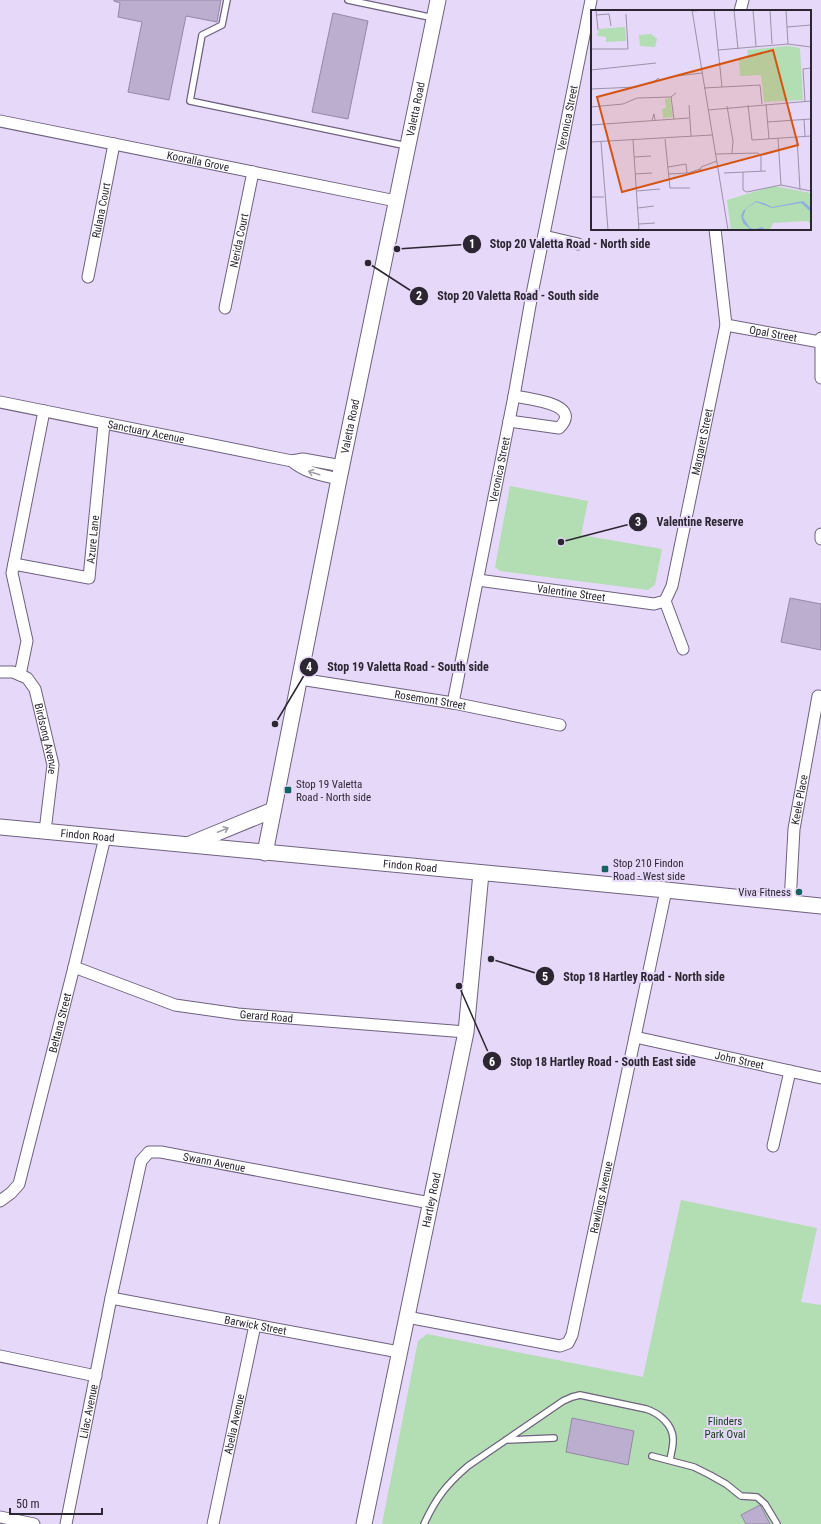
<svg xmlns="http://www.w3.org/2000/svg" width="821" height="1524" font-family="'Roboto Condensed',sans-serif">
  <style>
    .green { fill: #b3ddb3 }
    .building { fill: #bcaece; stroke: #9588a6 }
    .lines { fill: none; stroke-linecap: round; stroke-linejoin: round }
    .lane-casing { stroke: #6e627e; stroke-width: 8 }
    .street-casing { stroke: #6e627e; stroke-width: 13 }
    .secondary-casing { stroke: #6e627e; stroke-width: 17 }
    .lane { stroke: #fff; stroke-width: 5.5 }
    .street { stroke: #fff; stroke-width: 11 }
    .secondary { stroke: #fff; stroke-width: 15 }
    .oneway { stroke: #a09da3 }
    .poi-dot { fill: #146361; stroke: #e6d8f8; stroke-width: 1.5 }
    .labels { text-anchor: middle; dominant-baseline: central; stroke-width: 4; stroke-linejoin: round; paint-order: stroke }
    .street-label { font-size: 11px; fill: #2b2632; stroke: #e6d8f8 }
    .poi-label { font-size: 11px; fill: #2b2632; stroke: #e6d8f8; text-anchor: start }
    .park-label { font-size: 11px; fill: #0d3c12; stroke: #e6d8f8 }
    .inset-road { fill: none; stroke: #9b91a9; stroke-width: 1 }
    .view { fill: #d55410; fill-opacity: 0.15; stroke: #d55410; stroke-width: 2 }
    .inset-edge { fill: none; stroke: #2b2632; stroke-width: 2 }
    .leader { fill: none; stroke: #2b2632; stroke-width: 1.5 }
    .callout-dot { fill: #2b2632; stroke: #e6d8f8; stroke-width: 1.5 }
    .mark-label { font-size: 12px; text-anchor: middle; font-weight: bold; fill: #fff }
    .callout-label { font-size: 12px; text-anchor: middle; font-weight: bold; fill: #2b2632; stroke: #e6d8f8; stroke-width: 4; stroke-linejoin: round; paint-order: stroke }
  </style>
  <rect width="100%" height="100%" fill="#e6d8f8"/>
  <!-- green -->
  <path class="green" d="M510 486 588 501 581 535 662 549 655 585 648 590 500 571 495 567Z
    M681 1200 817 1228 801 1302 821 1305V1524H382L418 1341 427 1334 643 1377Z"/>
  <!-- building -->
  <path class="building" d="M114 0H221L217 22 186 16 169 100 128 92 142 22 118 17 120 3 114 1Z
    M333 13 368 21 348 119 312 112Z
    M790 598 821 604V650L781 642Z
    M572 1418 634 1431 628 1465 566 1452Z
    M760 1505 770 1524H746L741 1515Z"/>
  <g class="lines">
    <!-- lane casing -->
    <g class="lane-casing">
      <path id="lane" d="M227 0 222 25 202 35 190 101 407 146
        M348 0 434 18
        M506 1440 554 1438
        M652 1456 694 1467 710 1475 726 1484 741 1496 757 1497 765 1504 777 1524
        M424 1524C436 1498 446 1485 468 1466L563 1401 572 1397 580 1395 646 1409C659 1413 674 1425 673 1441 673 1447 671 1454 670 1460"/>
    </g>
    <!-- street casing -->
    <g class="street-casing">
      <g id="street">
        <path d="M740 11 743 0"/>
        <path id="s1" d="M0 121 396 201"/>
        <path d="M544 236 578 244"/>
        <path id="s2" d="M88 277 114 144"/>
        <path id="s3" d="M225 308 253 172"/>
        <path id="s4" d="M726 325 820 342"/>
        <path d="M821 338V378"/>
        <path id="s5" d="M0 402 292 461 303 459 342 466"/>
        <path d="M509 421 559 428C584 404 529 399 514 396"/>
        <path d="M292 461C306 473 322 475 339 479"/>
        <path d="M821 534V539"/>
        <path id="s6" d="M14 564 89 578 104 424"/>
        <path id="s7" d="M478 580 654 604 665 601"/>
        <path id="s8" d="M683 649 665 601 672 586 726 325 715 229"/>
        <path id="s9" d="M0 672H13L27 678 35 689 53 765 45 831"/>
        <path d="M20 675 27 641 12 573 44 411"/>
        <path id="s10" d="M300 679 453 703 560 725"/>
        <path id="s11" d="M453 703 514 396 532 294 591 0"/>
        <path id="s12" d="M790 903 794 829 818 696"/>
        <path id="s13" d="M74 967 175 1005 238 1014 466 1032"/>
        <path id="s14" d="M635 1037 821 1078"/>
        <path d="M773 1146 790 1071"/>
        <path id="s15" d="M0 1201 11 1193 19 1184 74 967 105 837"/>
        <path id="s16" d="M111 1298 399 1352"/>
        <path id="s17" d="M407 1317 560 1346 568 1343 572 1335 666 890"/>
        <path d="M0 1356 96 1376"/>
        <path d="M0 1517 34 1524"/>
        <path id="s18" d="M66 1524 111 1298 141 1161 149 1152H161L430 1203"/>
        <path id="s19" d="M213 1524 255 1325"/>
      </g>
    </g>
    <!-- secondary casing -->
    <g class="secondary-casing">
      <g id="secondary">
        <path id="s20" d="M0 827 666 890 821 906"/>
        <path d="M190 844 273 810"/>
        <path id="s21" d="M265 853 339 479 438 0"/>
        <path id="s22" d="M364 1524 466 1032 481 873"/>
      </g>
    </g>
    <!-- lane -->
    <use href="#lane" class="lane"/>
    <!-- street -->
    <use href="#street" class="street"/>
    <!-- secondary -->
    <use href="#secondary" class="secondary"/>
  </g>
  <!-- one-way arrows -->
  <defs><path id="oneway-shaft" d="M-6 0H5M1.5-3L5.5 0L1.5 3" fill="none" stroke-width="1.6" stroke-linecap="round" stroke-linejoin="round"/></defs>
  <g class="oneway">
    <use href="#oneway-shaft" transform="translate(314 473) rotate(-162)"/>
    <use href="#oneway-shaft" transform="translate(223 830) rotate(-22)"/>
  </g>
  <!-- markers -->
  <g class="poi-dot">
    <rect x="284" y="786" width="8" height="8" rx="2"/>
    <rect x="601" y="865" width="8" height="8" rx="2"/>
    <circle cx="799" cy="892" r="4"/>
  </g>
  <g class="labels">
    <!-- street labels -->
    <g class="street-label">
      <text stroke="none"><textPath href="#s21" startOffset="759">Valetta Road</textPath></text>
      <text stroke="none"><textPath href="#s11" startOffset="596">Veronica Street</textPath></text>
      <text stroke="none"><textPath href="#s1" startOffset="202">Kooralla Grove</textPath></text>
      <text stroke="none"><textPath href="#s2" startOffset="68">Rulana Court</textPath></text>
      <text stroke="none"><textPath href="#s3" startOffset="69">Nerida Court</textPath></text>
      <text stroke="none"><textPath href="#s4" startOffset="48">Opal Street</textPath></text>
      <text stroke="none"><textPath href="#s21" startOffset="435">Valetta Road</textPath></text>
      <text stroke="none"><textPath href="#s5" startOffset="149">Sanctuary Acenue</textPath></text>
      <text stroke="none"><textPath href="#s8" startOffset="215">Margaret Street</textPath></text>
      <text stroke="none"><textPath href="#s11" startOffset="238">Veronica Street</textPath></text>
      <text stroke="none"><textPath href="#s6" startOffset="115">Azure Lane</textPath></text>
      <text stroke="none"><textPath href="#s7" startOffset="94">Valentine Street</textPath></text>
      <text stroke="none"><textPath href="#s10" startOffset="132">Rosemont Street</textPath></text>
      <text stroke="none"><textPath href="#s9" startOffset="93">Birdsong Avenue</textPath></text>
      <text stroke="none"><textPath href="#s12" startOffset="104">Keele Place</textPath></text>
      <text stroke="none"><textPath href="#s20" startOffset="88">Findon Road</textPath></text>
      <text stroke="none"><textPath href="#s20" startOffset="412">Findon Road</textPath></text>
      <text stroke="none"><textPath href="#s13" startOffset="200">Gerard Road</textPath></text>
      <text stroke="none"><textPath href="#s15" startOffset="192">Beltana Street</textPath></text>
      <text stroke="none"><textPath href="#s14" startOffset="107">John Street</textPath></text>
      <text stroke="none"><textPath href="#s18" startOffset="449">Swann Avenue</textPath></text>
      <text stroke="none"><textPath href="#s17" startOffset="314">Rawlings Avenue</textPath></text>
      <text stroke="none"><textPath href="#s22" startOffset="331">Hartley Road</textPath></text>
      <text stroke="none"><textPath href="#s16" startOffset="147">Barwick Street</textPath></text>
      <text stroke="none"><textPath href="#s18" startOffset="115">Lilac Avenue</textPath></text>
      <text stroke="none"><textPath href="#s19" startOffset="102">Abelia Avenue</textPath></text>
    </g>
    <!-- poi labels -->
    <g class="poi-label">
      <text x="296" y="784">Stop 19 Valetta<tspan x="296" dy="13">Road - North side</tspan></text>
      <text x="613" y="863">Stop 210 Findon<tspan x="613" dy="13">Road - West side</tspan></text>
      <text x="791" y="892" text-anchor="end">Viva Fitness</text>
    </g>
    <!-- park labels -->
    <g class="park-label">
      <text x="725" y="1421">Flinders<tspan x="725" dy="13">Park Oval</tspan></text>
    </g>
  </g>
  <!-- overview -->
  <g transform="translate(591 10)">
    <rect width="220" height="220" fill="#e6d8f8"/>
    <path d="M34 17 35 31 15 32V27L6 26 8 19ZM60 24 66 29 64 37 49 36 48 25ZM197 36 209 38 212 90 173 92 170 65 149 66 148 50 157 49 156 40ZM79 88 82 107 72 108 71 99 75 98 74 89ZM183 176 220 183V214L216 211 182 213 179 220H140L136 190Z" fill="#b3ddb3"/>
    <path d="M165 191 173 193 181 197 212 191 220 198V202L210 193 181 198 165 192 155 199 152 207 159 218 164 219 171 217 175 220H160L152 213 150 206 152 201Z" fill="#90b0e0"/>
    <path class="inset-road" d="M5 0 7 20M101 0 137 220M123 0 131 77M143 0 147 39M162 0 165 36M179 0 181 34M195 0 197 34M102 1 114 0M5 5 18 4 20 16M196 17 220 15M0 39H37L35 4M127 40 197 34 220 37M0 60 65 53M86 66 111 63M67 68 69 70 64 71ZM113 78 169 75 171 94M0 79 45 77 64 71M80 87 83 109M214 92 212 59 220 58M175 94 178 129M98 95 100 126M157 95 161 130 220 126M136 96 142 131 141 143M0 97 32 94 46 88 80 87 85 83M117 100 220 91M213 109 214 126M61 110 63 104 64 110M176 112 220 109M0 115 98 108M206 127 209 180M187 128 190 175M74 129 79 178H99M42 130 48 220M0 132 121 125M10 132 17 220M125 144 167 143 170 146V161M43 147 60 146M77 157 95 154 96 163M109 161 110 157 126 151M152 162V180L156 182 190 175 220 181M133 163 175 161M44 164 61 163M77 164 97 163 109 159M46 181 69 179M0 187H13M47 198 63 196M48 214 64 213"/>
    <path class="view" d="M182 40 207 135 31 182 6 87Z"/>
    <rect width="220" height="220" class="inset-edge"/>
  </g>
  <!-- callouts -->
  <path class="leader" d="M397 249L472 244M368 263L419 296M561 542L638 522M275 724L309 667M491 959L545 976M459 986L492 1061"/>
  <g class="callout-dot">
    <circle cx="397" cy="249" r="4"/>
    <circle cx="368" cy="263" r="4"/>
    <circle cx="561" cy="542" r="4"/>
    <circle cx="275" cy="724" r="4"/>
    <circle cx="491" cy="959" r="4"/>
    <circle cx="459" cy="986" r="4"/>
    <circle cx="472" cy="244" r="10"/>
    <circle cx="419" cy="296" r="10"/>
    <circle cx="638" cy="522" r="10"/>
    <circle cx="309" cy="667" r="10"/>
    <circle cx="545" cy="976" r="10"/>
    <circle cx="492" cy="1061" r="10"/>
  </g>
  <g class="mark-label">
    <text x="472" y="248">1</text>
    <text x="419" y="300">2</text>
    <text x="638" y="526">3</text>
    <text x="309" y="671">4</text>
    <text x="545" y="981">5</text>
    <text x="492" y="1066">6</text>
  </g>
  <g class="callout-label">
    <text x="570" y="248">Stop 20 Valetta Road - North side</text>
    <text x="518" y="300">Stop 20 Valetta Road - South side</text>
    <text x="700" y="526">Valentine Reserve</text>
    <text x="408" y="671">Stop 19 Valetta Road - South side</text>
    <text x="644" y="981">Stop 18 Hartley Road - North side</text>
    <text x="603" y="1066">Stop 18 Hartley Road - South East side</text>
  </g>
  <!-- scale -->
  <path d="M10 1508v6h92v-6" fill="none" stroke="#2b2632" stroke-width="2"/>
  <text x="16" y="1508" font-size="12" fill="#2b2632" stroke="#e6d8f8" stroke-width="3" paint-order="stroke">50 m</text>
</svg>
